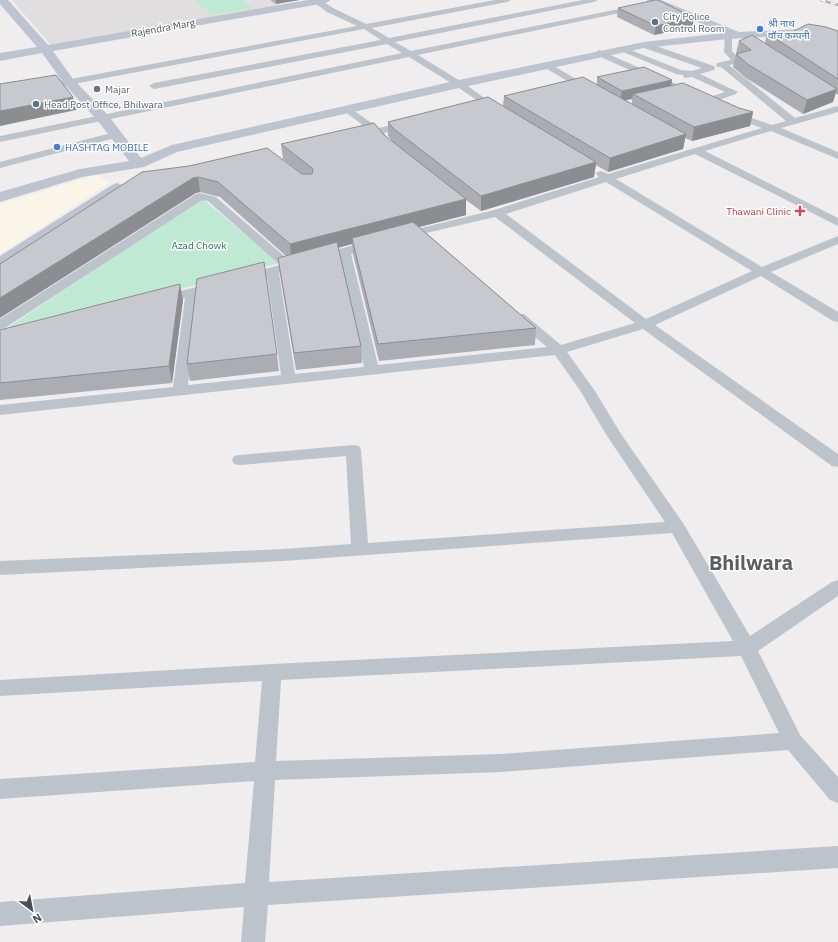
<svg xmlns="http://www.w3.org/2000/svg" width="838" height="942" font-family="'IBM Plex Sans','Noto Sans Devanagari',sans-serif">
  <style>
    .commercial { fill: #f9f5e7 }
    .education { fill: #e0dede }
    .green { fill: #c0e9d3 }
    .lines { fill: none; stroke-linecap: round; stroke-linejoin: round }
    .street { fill: #bdc3cb; fill-rule: evenodd }
    .secondary { fill: #bdc4cf; fill-rule: evenodd }
    .rail-casing { stroke: #b0b2b7; stroke-width: 2.5 }
    .rail { stroke: #fff; stroke-width: 1.5; stroke-dasharray: 5; stroke-linecap: butt }
    .wall { fill: #abadb2; fill-rule: evenodd }
    .shaded-wall { fill: #8b8d91 }
    .building { fill: #c7c9cf; stroke: #8b8d91 }
    .service-dot { fill: #5c6f8a; stroke: #fff; stroke-width: 1.5 }
    .shop-dot { fill: #3f7fe0; stroke: #fff; stroke-width: 1.5 }
    .worship-dot { fill: #6b7280; stroke: #fff; stroke-width: 1.5 }
    .health-dot { fill: #e0444e; stroke: #fff; stroke-width: 1.5 }
    .labels { text-anchor: middle; dominant-baseline: central; stroke-width: 3; stroke-linejoin: round; paint-order: stroke }
    .far-service-label { font-size: 10px; fill: #4e5e75; stroke: #fff; text-anchor: start }
    .far-shop-label { font-size: 10px; fill: #366cbe; stroke: #fff; text-anchor: start }
    .far-street-label { font-size: 10px; fill: #474f58; stroke: #fff }
    .far-worship-label { font-size: 10px; fill: #5b616d; stroke: #fff; text-anchor: start }
    .far-health-label { font-size: 10px; fill: #be3a42; stroke: #fff; text-anchor: end }
    .far-park-label { font-size: 10px; fill: #21714f; stroke: #fff }
    .town-label { font-size: 20px; font-weight: bold; fill: #5a5d61; stroke: #fff }
  </style>
  <rect width="100%" height="100%" fill="#efeded"/>
  <!-- commercial -->
  <path class="commercial" d="M96 175 111 182 0 254V204Z"/>
  <!-- education -->
  <path class="education" d="M12 0H270L278 5 51 45Z"/>
  <!-- green -->
  <path class="green" d="M194 0H242L253 8 213 15Z
    M202 198 279 263 0 337V333Z"/>
  <g class="lines">
    <!-- street -->
    <path class="street" d="M315 0H321L333 8 366 24 495 0H511L507 2 372 28 389 38 583 0H598L594 2 395 42 411 51 639 5 643 7 639 9 418 55 462 82 500 109 502 111 500 113 497 114 456 86 409 57 0 142V136L402 53 387 44 154 89 149 86 154 83 381 40 364 29 0 98V92L357 26 327 12 315 3Z
      M725 34H731L732 36V51L741 61 740 63 729 65 795 118 838 106V112L781 128 838 152V159L771 131 705 151 838 218V226L695 154 616 179 762 267 838 236V244L771 272 838 312V322L833 321 761 276 655 325 838 454V467L832 466 643 329 567 352 595 391 621 434 683 523 750 636 832 582 838 580V596L758 651 800 735 838 777V803L830 800 788 750 501 772 275 780 269 882 838 846V868L268 905 265 942H241L244 907 0 926V902L245 883 254 781 0 799V779L255 762 262 681 0 696V680L272 664 733 641 672 533 283 561 0 575V561L283 549 351 544 346 456 240 465 234 464 232 460 234 456 240 455 353 445 359 446 361 450 368 543 665 522 607 436 581 392 555 355 0 415V405L173 387 185 298 162 304 157 303 156 300 157 297 216 282 220 283 222 286 220 289 198 295 188 385 281 375 267 276 245 282 241 281 239 278 241 275 280 265 208 201 202 200 5 328 0 329V319L196 194 200 193 216 197 291 262 373 240 377 241 379 244 377 247 351 254 378 365 547 347 514 320 512 317 514 314H524L561 345 635 323 495 217 426 233 435 242 433 245C424 247 416 239 411 232L413 230 494 210 599 177 596 174 597 172 601 171 608 174 762 128 728 116 726 114 728 112H734L772 125 786 121 721 67H717L716 65 717 63 731 60 724 52ZM606 182 752 271 646 319 506 214ZM339 257 364 367 295 374 279 273ZM741 656 779 733 501 754 276 761 281 680Z
      M644 42 714 66 715 68 714 70 700 74 738 92 736 94 707 104H701L699 102 701 100 725 92 692 77 684 78 683 75 676 74 616 49 617 47H623L681 70 692 71 702 68 641 47 640 45Z
      M599 50 683 87 687 92 682 95 679 94 677 91 596 55 595 53Z
      M547 62 593 89 595 91 593 93H587L544 67 543 65 544 63Z
      M347 106 379 128 409 121 414 124 412 126 384 133 386 136 381 139 377 138 375 135 360 138 356 137 355 135 356 133 369 130 344 111 342 109Z
      M115 132 120 135 119 137 0 168V162Z"/>
    <!-- secondary -->
    <path class="secondary" d="M0 0H8L48 45 308 0H331L326 3 53 51 73 79 108 115 141 158 172 145 459 80 644 42 724 33 648 2 647 0H661L739 32 803 29 838 35V41L803 35 728 39 644 48 459 88 177 152 144 167 82 177 0 202V192L80 169 129 161 98 121 65 85 42 53 0 61V53L37 47 0 4Z
      M117 183 122 185 125 188 122 191 6 267 0 268V256L112 185Z"/>
    <!-- rail casing -->
    <g class="rail-casing">
      <path id="rail" d="M821 0 838 5"/>
    </g>
    <!-- rail -->
    <use href="#rail" class="rail"/>
  </g>
  <!-- wall -->
  <path class="wall" d="M270 0H299L276 4Z
    M618 8 694 18 692 27 654 35 617 17Z
    M838 31V95L835 93 833 102 803 114 746 78 733 67 736 54H737L736 53 739 41 765 43 767 33Z
    M597 77 672 80 671 86 739 108 753 112 750 126 692 141 685 138 683 149 608 172 596 165 594 177 481 211 466 200V215L419 227 536 328 535 345 379 361 353 254 352 244 338 248 361 346 362 363 296 370 280 274 278 258 286 256 220 197 200 192 196 193 142 172 302 174 283 159 281 144 384 135 394 143 388 136V122L503 106 504 96 597 85ZM632 99V104L625 100Z
    M183 300 172 383 0 400V330Z
    M277 354 279 371 190 381 187 364Z"/>
  <!-- shaded-wall -->
  <path class="shaded-wall" d="M276 0H299L276 4Z
    M694 18 692 27 654 35 656 26Z
    M672 80 670 90 633 94 632 99 620 101 622 91Z
    M837 89 833 102 803 114 807 100Z
    M73 97 76 110 0 126V111Z
    M753 112 750 126 692 141 694 127Z
    M686 134 683 149 608 172 610 158Z
    M596 162 594 177 481 211V196Z
    M198 177 200 192 196 193 0 318V298L193 178Z
    M466 199V215L353 244 352 238V244L291 260 290 244Z
    M180 284 183 300 172 383 169 366Z"/>
  <!-- building -->
  <path class="building" d="M655 0H658L694 18 656 26 618 8Z
    M808 24 826 27 838 31V79L767 33H790Z
    M752 35 837 89 807 100 749 65 736 54 751 50 739 41Z
    M644 67 672 80 622 91 597 77Z
    M56 75 73 97 0 111V84Z
    M583 77 686 134 610 158 504 96Z
    M683 83 739 108 753 112 694 127 633 94Z
    M488 97 596 162 481 196 394 129 388 122Z
    M374 123 384 135 466 199 290 244 218 182 198 177 193 178 0 298V264L142 172 189 166 267 148 302 174H312L313 170 312 168 281 144Z
    M413 222 536 328 378 344 352 238Z
    M337 242 361 346 294 353 278 258Z
    M264 262 277 354 187 364 197 279Z
    M180 284 169 366 0 383V330Z"/>
  <!-- markers -->
  <g class="service-dot">
    <circle cx="655" cy="22" r="4"/>
    <circle cx="36" cy="104" r="4"/>
  </g>
  <g class="shop-dot">
    <circle cx="760" cy="29" r="4"/>
    <circle cx="57" cy="147" r="4"/>
  </g>
  <circle class="worship-dot" cx="97" cy="89" r="4"/>
  <path class="health-dot" d="M798 205h4v4h4v4h-4v4h-4v-4h-4v-4h4z"/>
  <g class="labels">
    <!-- far-service labels -->
    <g class="far-service-label">
      <text x="663" y="16">City Police<tspan x="663" dy="12">Control Room</tspan></text>
      <text x="44" y="104">Head Post Office, Bhilwara</text>
    </g>
    <!-- far-shop labels -->
    <g class="far-shop-label">
      <text x="768" y="23">श्री नाथ<tspan x="768" dy="12">वॉच कम्पनी</tspan></text>
      <text x="65" y="147">HASHTAG MOBILE</text>
    </g>
    <!-- far-street labels -->
    <g class="far-street-label">
      <text transform="translate(163 28) rotate(-10)">Rajendra Marg</text>
    </g>
    <!-- far-worship labels -->
    <g class="far-worship-label">
      <text x="105" y="89">Majar</text>
    </g>
    <!-- far-health labels -->
    <g class="far-health-label">
      <text x="791" y="211">Thawani Clinic</text>
    </g>
    <!-- far-park labels -->
    <g class="far-park-label">
      <text x="199" y="245">Azad Chowk</text>
    </g>
    <!-- town labels -->
    <g class="town-label">
      <text x="751" y="562">Bhilwara</text>
    </g>
  </g>
  <!-- north arrow -->
  <g transform="translate(32 910) rotate(148)" stroke="#ffffff" stroke-width="3" paint-order="stroke">
  <path d="M0-3L7 15L0 10L-7 15Z" fill="#474f58"/>
  <text y="-6" font-size="11" font-weight="bold" text-anchor="middle" fill="#474f58">N</text>
  </g>
</svg>
